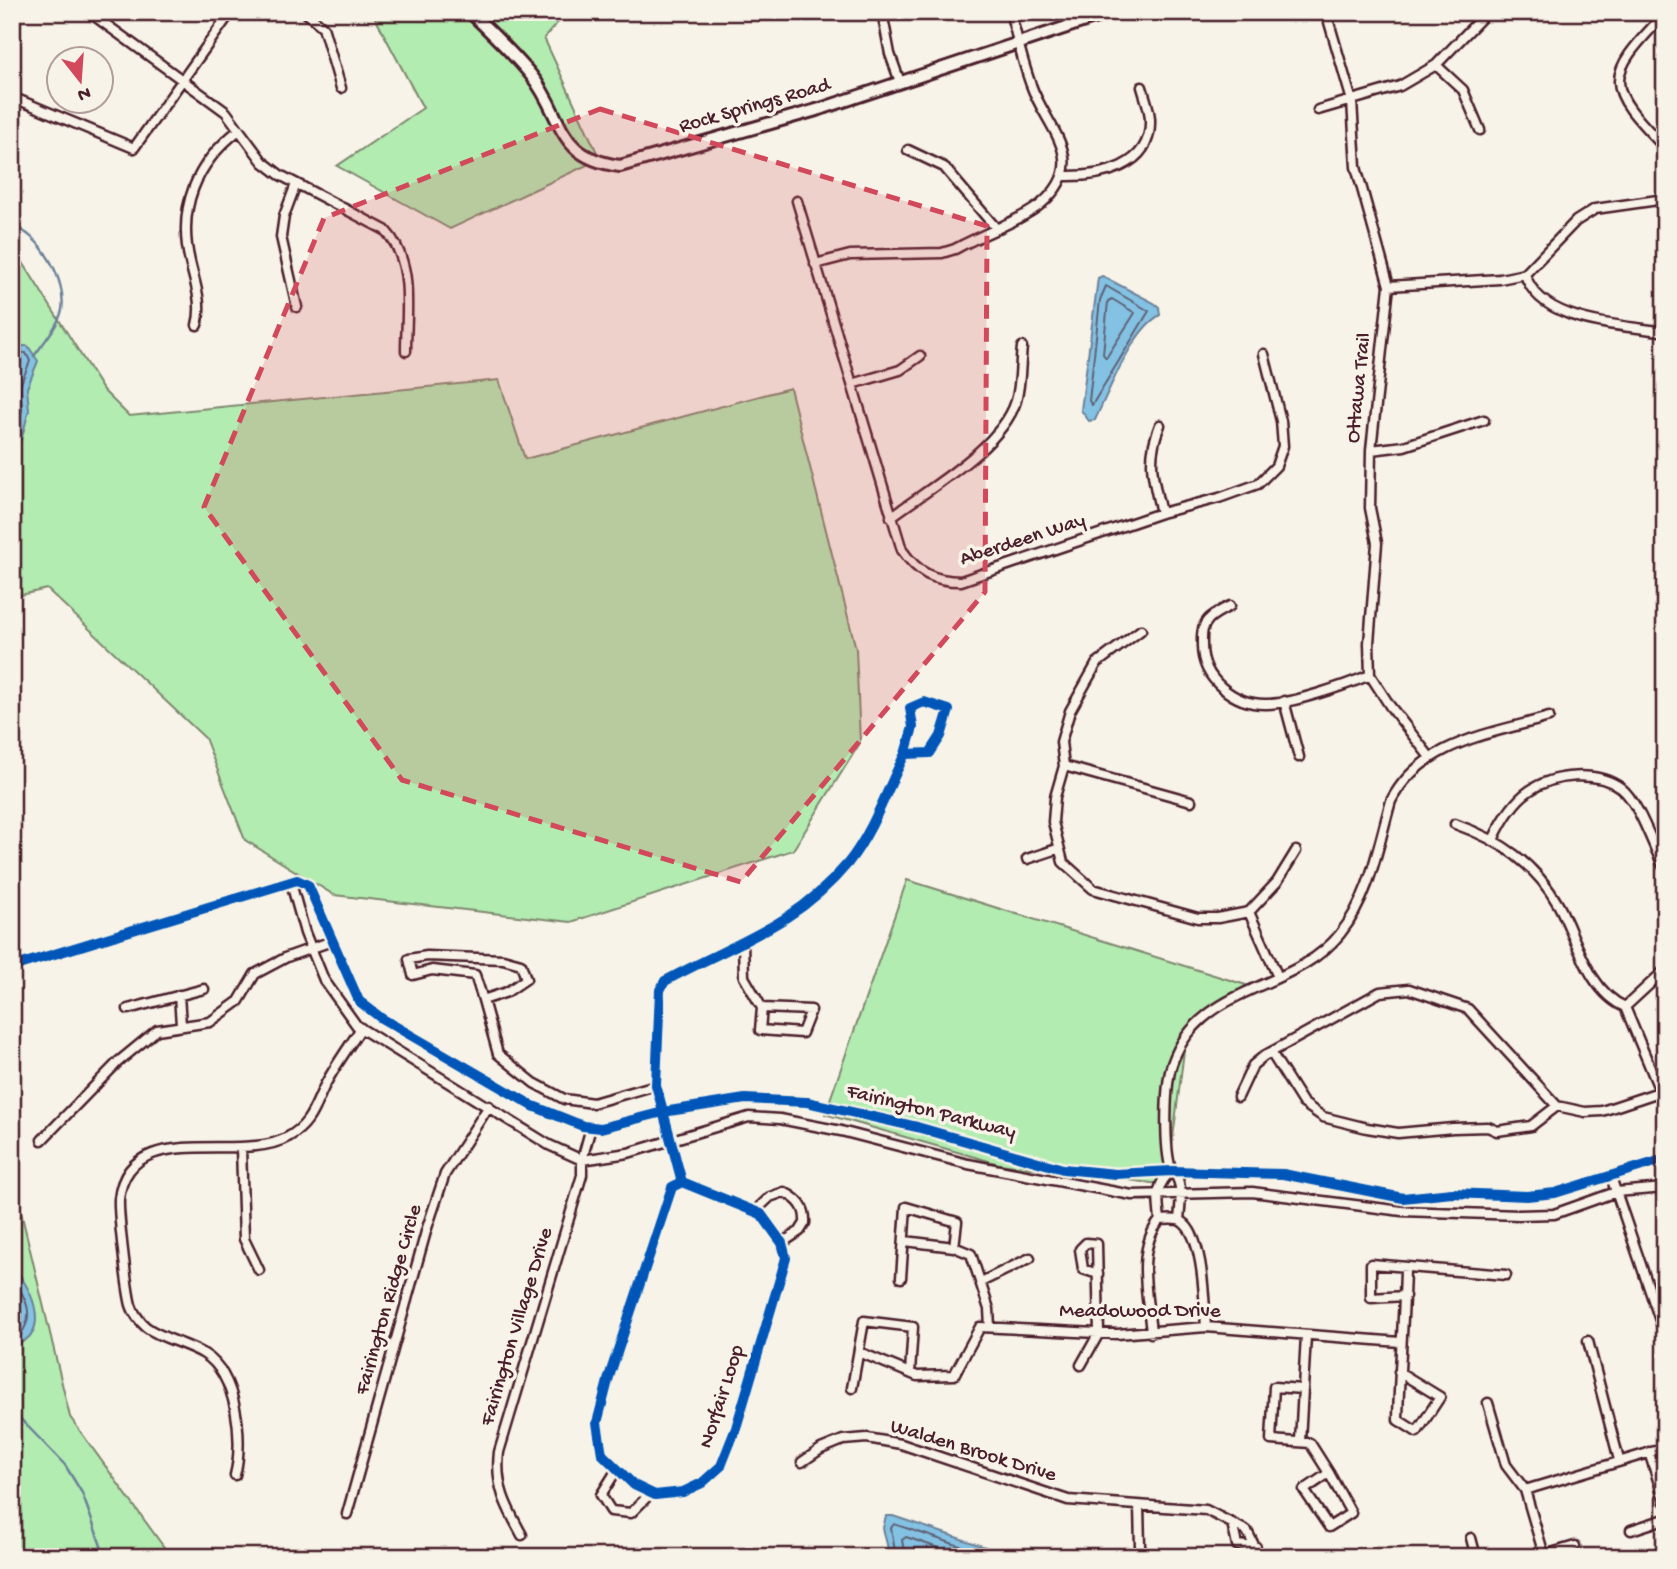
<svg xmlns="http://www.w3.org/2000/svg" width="1677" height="1569" font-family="'Gochi Hand',sans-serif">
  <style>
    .green { fill: #b2ecb1; stroke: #7e866e; stroke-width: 2 }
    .water { fill: #83c2e3; stroke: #6c8199; stroke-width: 2 }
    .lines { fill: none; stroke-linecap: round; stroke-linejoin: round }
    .shore { stroke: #616075; stroke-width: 2 }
    .stream { stroke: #6c8199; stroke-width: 2.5 }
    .street-casing { stroke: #4a1f2b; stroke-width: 13 }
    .secondary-casing { stroke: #4a1f2b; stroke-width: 16 }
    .street { stroke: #f7f3e8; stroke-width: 8 }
    .secondary { stroke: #f7f3e8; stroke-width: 10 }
    .cycleway-casing { stroke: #f7f3e8; stroke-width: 15 }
    .cycleway { stroke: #0057b8; stroke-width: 10 }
    .marked { fill: #d1495b; fill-opacity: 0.2; stroke: #d1495b; stroke-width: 5; stroke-dasharray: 14 9; stroke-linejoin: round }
    .labels { text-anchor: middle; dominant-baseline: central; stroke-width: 7; stroke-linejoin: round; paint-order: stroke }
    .street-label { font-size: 21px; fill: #4a1f2b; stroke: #f7f3e8 }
  </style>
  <rect width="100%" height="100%" fill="#f7f3e8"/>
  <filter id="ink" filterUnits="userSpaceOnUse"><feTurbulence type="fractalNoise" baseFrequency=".0143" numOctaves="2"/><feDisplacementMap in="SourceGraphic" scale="14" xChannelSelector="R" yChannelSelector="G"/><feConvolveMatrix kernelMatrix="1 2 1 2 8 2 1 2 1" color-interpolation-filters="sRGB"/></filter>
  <g filter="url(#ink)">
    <!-- green -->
    <path class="green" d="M372 12H567L544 38 600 159 450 229 337 166 423 108Z
      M12 245 103 390 129 416 499 380 525 459 790 388 856 649 860 743 793 850 571 922 334 895 245 840 205 738 47 589 12 597Z
      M907 880 1246 985 1185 1043 1167 1185 999 1164 825 1114Z
      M12 1174 70 1417 171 1557H12Z"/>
    <!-- water -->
    <path class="water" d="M1102 276 1154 303 1159 307 1160 315C1132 330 1109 391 1095 420L1089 421 1081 410 1098 278Z
      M12 346H28L38 361 27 388 29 410 22 437 12 452Z
      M12 1265C29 1284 53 1330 18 1344L12 1341Z
      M886 1516H893L1015 1557H890L883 1528Z"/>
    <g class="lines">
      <!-- shore -->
      <path class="shore" d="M1106 286 1149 311 1092 405 1089 401 1100 300Z
        M1112 299 1135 313 1106 358 1103 354 1108 301Z
        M12 352 26 353 30 361 20 386 22 410 12 441
        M12 1276C24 1296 37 1314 20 1335L12 1336
        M896 1557 891 1528 894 1524 993 1557
        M905 1557 902 1540 906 1537 965 1557"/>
      <!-- stream -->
      <path class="stream" d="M12 226C41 234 67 281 62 310 58 326 44 342 34 356
        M12 1410 65 1465 82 1493 105 1557"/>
      <!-- street casing -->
      <g class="street-casing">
        <path id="street" d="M89 12 226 112 263 162 280 175 385 230C415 262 406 310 406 351
          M305 12 323 27 341 88
          M882 12 890 54 900 82
          M1326 12 1352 101 1356 167 1389 286 1371 450 1370 508 1377 543 1369 643 1370 675 1390 706 1429 756
          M1663 16C1603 78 1605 86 1665 148
          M1436 65 1463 90 1480 130
          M12 97 134 148 231 12
          M1318 110 1400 86 1436 65 1487 12
          M908 150 944 167 995 227
          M1063 176C1099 177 1152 168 1150 120 1150 109 1145 98 1142 87
          M296 184 284 216 281 237 297 307
          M797 201 902 550C918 573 933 581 961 581L1161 513 1219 498 1258 484 1276 466 1283 446 1281 421 1264 354
          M815 264 850 255 942 253 955 249C978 236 1024 219 1041 204 1092 161 1046 128 1031 85 1022 61 1017 36 1010 12
          M1525 274C1540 324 1621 324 1665 332
          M1389 286 1500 279 1525 274 1576 221 1595 209 1665 199
          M197 325C203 303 195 284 190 262 177 208 196 163 239 130
          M852 384 900 370 920 356
          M1160 425C1146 459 1153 478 1161 513
          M1371 450 1404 446 1484 420
          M891 517C928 489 1002 447 1016 401 1021 385 1020 364 1022 347
          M1230 606C1222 610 1213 614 1208 620 1201 628 1202 636 1202 646 1202 679 1234 705 1267 704 1292 704 1346 685 1370 675
          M1141 630 1097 663 1070 711 1061 742 1064 766 1055 797 1053 822 1063 862 1093 889 1198 918H1218L1249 912 1277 882 1296 851
          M1284 701 1299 757
          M1064 766 1191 801
          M1455 824C1500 840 1535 863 1559 906 1577 939 1588 991 1625 1007L1660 1091
          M1494 838C1502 821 1513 802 1529 791 1553 774 1597 770 1621 788 1639 802 1653 847 1665 869
          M1027 859 1057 849
          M291 883 305 933 324 980 357 1026 549 1145 582 1160 628 1153 749 1117 780 1119 841 1131 968 1164 1132 1195 1252 1192 1402 1211 1519 1215 1554 1214 1616 1192 1665 1188
          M1249 912 1278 977
          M743 943 744 977 762 1008 760 1030 802 1033 811 1010 762 1008
          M427 956 503 959 521 964 526 979 507 992 483 1000 475 975 432 970 413 975 409 959Z
          M12 967 297 880 308 885 359 1001 381 1018 533 1106 583 1126 601 1128 663 1112 745 1099 807 1102 917 1127 1063 1169 1116 1174 1172 1171 1283 1174 1403 1198 1452 1193 1527 1196 1555 1193 1665 1159
          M179 995 181 1025
          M483 1000 498 1054 534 1083 564 1099 593 1103 656 1085
          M1625 1007 1665 970
          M128 1009 204 989
          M1272 1054 1303 1103 1323 1117 1367 1128 1398 1133 1453 1128 1488 1127 1497 1131 1531 1126 1557 1106
          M1238 1097 1253 1065 1264 1056 1380 992 1409 989 1468 1009 1557 1106 1585 1112 1602 1111 1665 1090
          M42 1140 118 1062 157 1030 210 1022 239 1001 255 974 287 957 332 941
          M241 1148 244 1239 259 1270
          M1611 1177 1665 1335
          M682 1182 672 1187 609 1377 597 1423 602 1454 634 1485 655 1495 683 1492 702 1483 721 1466 736 1428 786 1258 782 1243 761 1214 682 1182 656 1085 660 990 665 981C734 943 795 927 848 863 873 832 887 789 905 754L930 753 941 736 949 710 924 702 910 708 913 727 905 754
          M755 1211 770 1197 784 1192C798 1199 806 1207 805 1223L800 1231 782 1243
          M1160 1220C1158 1199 1154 1185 1172 1171
          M1179 1220C1180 1208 1183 1189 1177 1178 1174 1171 1174 1176 1171 1169 1164 1147 1165 1085 1172 1064 1199 984 1294 992 1340 934 1370 897 1378 846 1391 801 1421 742 1491 734 1549 717
          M905 1241 954 1247 971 1254 989 1309 990 1327
          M901 1278 906 1207 957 1222 954 1247
          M981 1282 1030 1258
          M1405 1296 1371 1298V1264L1506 1275
          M1151 1333C1148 1297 1135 1250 1160 1220 1166 1220 1177 1218 1182 1222 1204 1237 1204 1302 1206 1327
          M1588 1341 1619 1460
          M859 1352 917 1376 954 1375 980 1327 1117 1334 1206 1327 1400 1342
          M1081 1365 1099 1333 1097 1244 1086 1243 1080 1249 1083 1269 1098 1274
          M1399 1372 1440 1397 1417 1432 1398 1420C1399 1369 1404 1319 1405 1268
          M852 1388 864 1321 913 1327 910 1373
          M1303 1389 1274 1387 1271 1440 1310 1443 1329 1473
          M1488 1403 1506 1465 1525 1490 1544 1555
          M1300 1441 1306 1336
          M1649 1452 1665 1502
          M802 1462 821 1449 843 1440 867 1438 901 1444 1068 1500 1206 1510 1247 1531 1260 1557
          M616 1471 601 1495 611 1511 631 1513 651 1493
          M1329 1473 1351 1513 1329 1527 1304 1490Z
          M235 1475C244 1441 237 1374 204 1354 186 1343 162 1339 146 1327 140 1322 133 1312 131 1305 127 1290 118 1214 119 1199 128 1117 240 1165 288 1137 310 1125 314 1108 324 1087 334 1067 349 1047 361 1028
          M1525 1490 1665 1448
          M1139 1506 1140 1546 1143 1557
          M347 1514 427 1228 445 1174 489 1106
          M1232 1523 1237 1545 1256 1547
          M1631 1530 1665 1519
          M522 1535C506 1506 495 1486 499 1452L582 1175V1160L591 1127
          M1471 1538 1476 1557
          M1538 1557 1575 1546"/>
      </g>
      <!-- secondary casing -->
      <g class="secondary-casing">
        <path id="secondary" d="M470 12C491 32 513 53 531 75 565 117 554 157 620 166L820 109 1112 12"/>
      </g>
      <!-- street -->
      <use href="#street" class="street"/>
      <!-- secondary -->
      <use href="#secondary" class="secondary"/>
      <!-- cycleway casing -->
      <g class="cycleway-casing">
        <path id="cycleway" d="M12 967 297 880 308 885 359 1001 381 1018 533 1106 583 1126 601 1128 663 1112 745 1099 807 1102 917 1127 1063 1169 1116 1174 1172 1171 1283 1174 1403 1198 1452 1193 1527 1196 1555 1193 1665 1159
          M682 1182 672 1187 609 1377 597 1423 602 1454 634 1485 655 1495 683 1492 702 1483 721 1466 736 1428 786 1258 782 1243 761 1214 682 1182 656 1085 660 990 665 981C734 943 795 927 848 863 873 832 887 789 905 754L930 753 941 736 949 710 924 702 910 708 913 727 905 754"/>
      </g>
      <!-- cycleway -->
      <use href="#cycleway" class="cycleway"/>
    </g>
  </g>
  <!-- marked area -->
  <path class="marked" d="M600 109 987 226 985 592 741 882 402 780 204 507 324 218Z"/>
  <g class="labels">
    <!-- street labels -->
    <g class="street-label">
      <text transform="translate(755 107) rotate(-16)">Rock Springs Road</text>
      <text transform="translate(1360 388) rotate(-84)">Ottawa Trail</text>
      <text transform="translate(1023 541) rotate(-18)">Aberdeen Way</text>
      <text transform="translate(931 1113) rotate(14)">Fairington Parkway</text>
      <text transform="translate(390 1300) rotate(-74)">Fairington Ridge Circle</text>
      <text x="1140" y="1312">Meadowood Drive</text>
      <text transform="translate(518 1327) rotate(-73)">Fairington Village Drive</text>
      <text transform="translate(723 1397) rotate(-72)">Norfair Loop</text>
      <text transform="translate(973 1452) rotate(17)">Walden Brook Drive</text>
    </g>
  </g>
  <!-- margin -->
  <rect width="1677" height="1569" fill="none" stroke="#f7f3e8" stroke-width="42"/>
  <rect x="21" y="21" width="1635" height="1527" fill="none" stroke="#4a1f2b" stroke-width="2.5" filter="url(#ink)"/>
  <!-- north arrow -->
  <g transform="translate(80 80) rotate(163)"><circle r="33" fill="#f7f3e8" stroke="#b29e9c" stroke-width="2"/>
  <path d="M0-5L12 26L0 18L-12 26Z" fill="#d1495b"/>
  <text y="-10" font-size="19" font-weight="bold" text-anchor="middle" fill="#4a1f2b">N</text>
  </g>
</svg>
